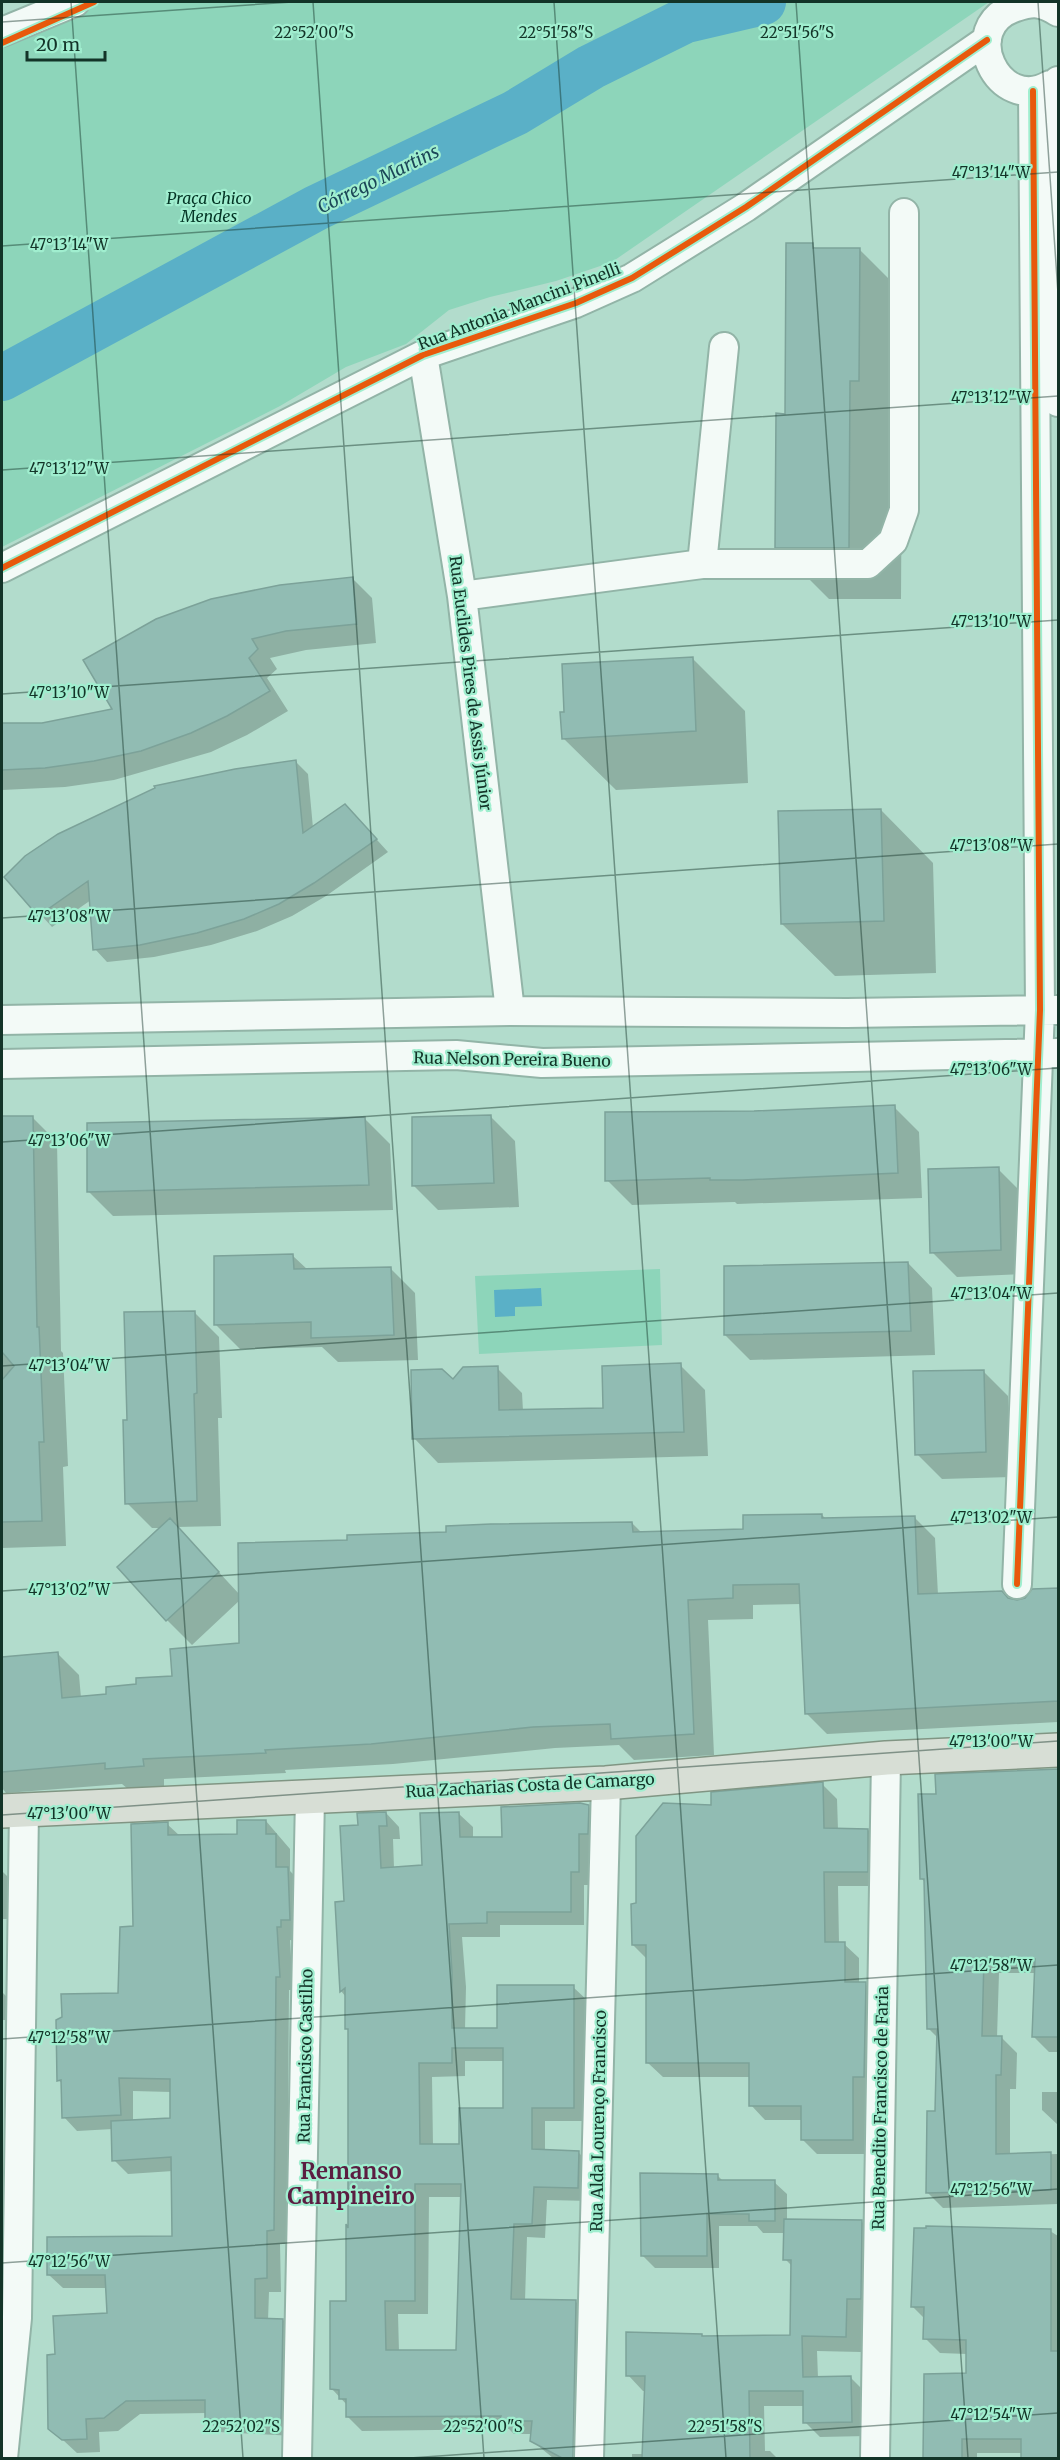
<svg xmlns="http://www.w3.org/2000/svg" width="1060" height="2460" font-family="Merriweather,serif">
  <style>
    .green { fill: #8dd5ba }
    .water { fill: #5ab0c7 }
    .shadow { fill: #0003; fill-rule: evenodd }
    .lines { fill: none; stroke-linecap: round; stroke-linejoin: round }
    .river { stroke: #5ab0c7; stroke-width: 46 }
    .building { fill: #91bcb3; stroke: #7ca299; stroke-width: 1.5; fill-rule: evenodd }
    .minor-casing { stroke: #92b4a7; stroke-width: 32 }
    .primary-casing { stroke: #809583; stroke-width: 36 }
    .minor { stroke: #f3faf7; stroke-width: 28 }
    .primary { stroke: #d7ded5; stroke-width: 33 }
    .cycleway-casing { stroke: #a0eecf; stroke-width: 10 }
    .cycleway { stroke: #e8590c; stroke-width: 6 }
    .ticks { fill: none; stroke: #133428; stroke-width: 1.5; stroke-opacity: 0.45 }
    .labels { text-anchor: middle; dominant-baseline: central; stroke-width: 4.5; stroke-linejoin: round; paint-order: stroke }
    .park-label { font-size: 16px; font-style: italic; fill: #043425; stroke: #a0eecf }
    .street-label { font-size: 16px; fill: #133428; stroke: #a0eecf }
    .water-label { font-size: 18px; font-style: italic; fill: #1b4657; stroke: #a0eecf }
    .district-label { font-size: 22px; font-weight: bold; fill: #5b1d41; stroke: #a0eecf }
    .ticks-label { font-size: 15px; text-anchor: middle; fill: #133428; stroke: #a0eecf; stroke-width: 4.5; stroke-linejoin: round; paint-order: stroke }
  </style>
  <rect width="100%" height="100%" fill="#b2dccc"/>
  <!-- green -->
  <path class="green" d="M81 2H989L612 262 556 281 490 297 449 310 406 344 346 367 280 406 2 547V33Z
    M660 1269 662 1345 479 1354 475 1276Z"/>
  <!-- water -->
  <path class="water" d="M541 1288 542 1306 515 1307V1316L495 1317 494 1290Z"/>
  <!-- shadow -->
  <path class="shadow" d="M812 245 816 249H859L912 302 902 433 901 599H829L777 547 786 415Z
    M352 578 372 598 376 643 306 650 270 658 277 669 267 678 288 711 247 735 211 752 114 780 65 787 2 790V724H42L114 710Z
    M693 659 745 711 748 783 616 790 563 738 566 713Z
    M296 762 308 774 313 828 358 819 388 852 326 896 292 916 257 931 211 945 154 957 107 962 95 949 91 900 52 927 6 877Z
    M881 810 933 863 936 973 835 976 782 924Z
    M894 1107 919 1132 922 1198 737 1204 735 1202 632 1205 607 1180 754 1112Z
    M490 1116 515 1141 519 1207 438 1210 413 1185Z
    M32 1117 57 1142 61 1351 63 1353 68 1466 63 1467 66 1546 2 1548V1118Z
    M365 1119 390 1144 393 1210 113 1216 89 1192Z
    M998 1169 1023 1194 1026 1274 957 1277 932 1252Z
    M293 1256 308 1270 390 1268 415 1293 418 1360 338 1362 322 1347 240 1349 215 1324Z
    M908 1263 932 1288 935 1355 750 1360 725 1335Z
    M194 1312 219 1337 222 1418H218L221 1526 177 1527 240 1595 349 1542 632 1523 642 1533 745 1531 822 1515 826 1519 914 1517 935 1538 938 1595 1009 1599 1017 1602 1058 1590V1722L827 1734 806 1713 801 1604 753 1605V1619L708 1620 714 1755 634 1760 619 1745 555 1748 393 1764 285 1770 286 1773 164 1779V1786L128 1789 122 1784 6 1793 2 1788V1658L58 1654 79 1675 81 1698 108 1695 174 1678 240 1645V1600L192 1645 167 1620 163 1528H152L127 1503 128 1421Z
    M680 1365 705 1390 708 1456 438 1463 414 1438 453 1381 497 1368 522 1393 523 1411 605 1409Z
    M983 1371 1008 1396 1011 1477 942 1479 917 1454Z
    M1058 1512V1539L1057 1537Z
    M1058 1770V2052H1049L1034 2037 1036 1973H999L997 2038H1002L1017 2053 1016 2089H1010V2155L1058 2154V2204L943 2208 928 2193 936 2113 938 2038 928 2028 926 1883 921 1878 937 1795Z
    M822 1784 837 1799 838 1830H868L883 1845 882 1886H838L839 1943 844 1944 859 1958V1984H865L880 1999 867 2154H817L802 2139V2120H765L751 2105 750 2077H663L648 2063 647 1959 633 1945 637 1904 712 1807Z
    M588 1806 602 1820 593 1885H584V1925H500V1937H462L466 1987 465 2029H499L573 1987 587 2000V2121H545V2151L579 2153 593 2167 591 2201 547 2200 545 2238 527 2237 525 2301 576 2302 590 2316 586 2458H553L531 2440 532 2434H514L509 2429 362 2431 348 2417V2406L332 2389 347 2303 350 2230V2032L346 2028V1997L341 1991 337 1903H346L359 1826 386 1813 399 1827 400 1839H393L394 1868 423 1867 459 1814 473 1827V1839L503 1838ZM465 2061H505L504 2110 460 2146H433L432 2077 465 2076ZM429 2197H462L457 2351 399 2352 398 2314H428Z
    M266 1821 290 1849V1871L301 1882 294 1941 290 1940 293 1990H289L287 2244H280L281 2292H269L268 2320H283L296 2334 294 2436 220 2432 206 2419V2413L140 2414 118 2431 99 2432 100 2452 77 2453 50 2428 56 2356 108 2315 107 2288H63L49 2275 173 2237V2171L128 2174 114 2160 113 2129 77 2131 64 2117 63 2084 58 2080 120 1995 134 1928 167 1824 180 1836H239ZM133 2091 171 2092 172 2119 133 2121Z
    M2 1871 14 1883V1919H2Z
    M2 1992 12 2002V2020H2Z
    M1042 2092H1058V2125L1042 2110Z
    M717 2175 723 2181 774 2182 787 2194V2221L862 2222 877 2237 876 2314H862L861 2352 817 2351 818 2378 850 2377 866 2393 867 2436 820 2437 805 2422V2406H764L765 2451H770L777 2458H632V2454H644L646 2391H643L628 2375 701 2335 703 2337 792 2336 793 2267 785 2259V2233H763L757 2226H719V2268H655L642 2255Z
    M1050 2231 1058 2236V2458H1023V2453H977V2458H924L925 2376 967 2375V2354L940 2353 925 2338V2319L912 2306Z"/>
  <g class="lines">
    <!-- river -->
    <path class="river" d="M2 378 316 208 515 113 591 67 686 20 763 2"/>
  </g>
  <!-- building -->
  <path class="building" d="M786 243H813V248H860L859 381H850L849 548H775L776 413 785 414Z
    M353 577 357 624 286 631 252 639 258 649 249 658 270 691 227 716 191 733 141 751 94 761 45 768 2 770V723H42L112 709 83 660 156 619 211 599 280 585Z
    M693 657 696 731 562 739 560 712H564L562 664Z
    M296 760 303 833 345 804 377 839 314 883 279 904 244 919 197 933 140 945 93 950 88 881 38 916 4 877 25 856 58 834 155 788 154 786 235 769Z
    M881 809 884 921 781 924 778 811Z
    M895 1105 898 1173 743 1180H710V1178L605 1181V1112L754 1111Z
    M491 1115 494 1183 412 1186V1117Z
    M2 1116H33L37 1327H39L44 1442H39L42 1521 2 1522V1380L14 1366 2 1352Z
    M365 1117 369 1185 87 1192V1123Z
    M999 1167 1001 1250 930 1253 928 1169Z
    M293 1254 294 1269 391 1267 394 1335 311 1338V1322L214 1325V1256Z
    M908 1262 911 1331 724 1335V1266Z
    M195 1311 197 1393 194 1394 197 1501 125 1504 123 1420H127L124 1312Z
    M681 1363 684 1432 412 1439 411 1370 442 1369 453 1379 463 1367 498 1366 499 1410 603 1408 602 1366Z
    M984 1370 986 1452 915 1455 913 1371Z
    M822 1514V1518L915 1516 918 1594 1002 1591 1008 1598 1017 1600 1025 1598 1032 1589 1059 1588V1701L805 1714 799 1584 733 1585V1598L688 1600 694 1734 611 1739 610 1724 533 1727 371 1744 265 1750 266 1753 143 1759 144 1766 105 1769V1763L2 1772V1657L58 1652 62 1698 106 1694V1687L136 1684V1678L172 1676 170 1649 239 1643 238 1543 347 1540V1535L446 1532V1526L491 1524 632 1522 633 1532 743 1529V1515Z
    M170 1518 219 1572 166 1621 117 1567Z
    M1059 1769V2037H1032L1035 1959 984 1958 982 2036H1002L1001 2075H996V2154L1051 2152V2190L926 2193 927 2111H935L937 2029H927L924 1879H920L918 1794H936L935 1774Z
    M823 1782 824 1828 868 1829V1872H824L825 1942H845V1982H866L864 2077H853V2140H801V2106H749V2063H646V1945H632L631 1904 636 1903V1836L663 1803 711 1805V1792Z
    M580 1803 589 1805 588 1834H579V1872H571V1912H487V1923L449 1924 452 1972V2028H497V1985H574V2108H532V2149L579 2151 578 2188 534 2187 532 2224H514L511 2299 576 2300 573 2458H562L530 2441 532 2421H499L501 2416 346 2417V2399H339V2390L330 2389V2301H346V2224L348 2228V2029H345V1988L340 1992 335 1902 344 1901 340 1826 358 1825 357 1813 386 1812 387 1826H379L381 1868 422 1865 420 1813 459 1812 460 1837H502L501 1807ZM452 2048H503V2108H459V2144H420L419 2063H452ZM415 2184H461L456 2350H386L385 2301H415Z
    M237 1820H266V1834H276V1867H288L290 1920H281V1927H277L280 1977H276L274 2230 267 2231V2278L255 2279V2318L283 2319 281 2423 205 2419V2400L126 2401 104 2418 86 2419 87 2439 62 2440 48 2429 47 2355 55 2354 53 2316 107 2313 105 2275H47V2237L172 2236 171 2157 112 2161 111 2121 170 2118V2079L119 2078 121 2115 62 2118 61 2080 57 2081 56 2020 62 2017 61 1994 118 1993 120 1927 133 1926 131 1824 168 1822V1835L237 1834Z
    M640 2173 718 2174V2180H775V2221H749V2214H707V2256H641Z
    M784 2219 862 2220 861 2299H847L846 2337 802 2336 803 2377 851 2376 852 2422 803 2423V2391H749L750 2458H642L645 2376H626V2332L702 2334V2336L790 2335 791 2260H783Z
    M926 2226 1051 2229V2351H1058L1059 2458H1021V2439H962V2458H923L924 2374 966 2373V2340L923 2339 924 2307H911L914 2228H926Z"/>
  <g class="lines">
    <!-- minor casing -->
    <g class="minor-casing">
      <path id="minor" d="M2 32 75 2
        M1058 81V402
        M1050 85C998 115 956 26 1016 7 1033 1 1043 2 1058 12
        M423 355 462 596 510 1011
        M702 564 724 347
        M2 568 423 355 576 303 632 278 746 207 987 40
        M462 596 702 564H868L893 541 904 510V213
        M2 1020 510 1011 847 1013 1058 1010
        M2 1064 456 1055 542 1063 1058 1053
        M1017 1584 1040 1010 1033 91
        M3 2458 17 2318 24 1810
        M297 2458 310 1797
        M589 2458 606 1783
        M875 2458 886 1758"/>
    </g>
    <!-- primary casing -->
    <g class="primary-casing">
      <path id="primary" d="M2 1811 606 1783 886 1758 1058 1750"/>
    </g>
    <!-- minor -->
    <use href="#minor" class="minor"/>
    <!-- primary -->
    <use href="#primary" class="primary"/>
    <!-- cycleway casing -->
    <g class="cycleway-casing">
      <path id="cycleway" d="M2 43 94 2
        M2 568 423 355 576 303 632 278 746 207 987 40
        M1017 1584 1040 1010 1033 91"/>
    </g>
    <!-- cycleway -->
    <use href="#cycleway" class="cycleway"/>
  </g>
  <!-- ticks -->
  <path class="ticks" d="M71 2 243 2458M313 2 484 2458M554 2 726 2458M796 2 968 2458M1038 2 1058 293M2 22 292 2M2 246 1058 172M2 470 1058 396M2 694 1058 620M2 918 1058 844M2 1142 1058 1068M2 1366 1058 1293M2 1591 1058 1517M2 1815 1058 1741M2 2039 1058 1965M2 2263 1058 2189M410 2458 1058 2413"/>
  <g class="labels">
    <!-- park labels -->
    <g class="park-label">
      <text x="209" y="198">Praça Chico<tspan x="209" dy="18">Mendes</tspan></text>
    </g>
    <!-- street labels -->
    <g class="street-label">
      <text transform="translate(519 306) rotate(-21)">Rua Antonia Mancini Pinelli</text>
      <text transform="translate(471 683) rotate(83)">Rua Euclides Pires de Assis Júnior</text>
      <text transform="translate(512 1059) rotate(1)">Rua Nelson Pereira Bueno</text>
      <text transform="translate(530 1785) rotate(-3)">Rua Zacharias Costa de Camargo</text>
      <text transform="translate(305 2056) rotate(-89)">Rua Francisco Castilho</text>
      <text transform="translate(880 2108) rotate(-89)">Rua Benedito Francisco de Faria</text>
      <text transform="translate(598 2121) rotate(-89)">Rua Alda Lourenço Francisco</text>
    </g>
    <!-- water labels -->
    <g class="water-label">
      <text transform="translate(378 179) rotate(-26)">Córrego Martins</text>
    </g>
    <!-- district labels -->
    <g class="district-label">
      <text x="351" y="2171">Remanso<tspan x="351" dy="25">Campineiro</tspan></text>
    </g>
  </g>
  <g class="ticks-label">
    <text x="314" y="38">22°52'00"S</text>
    <text x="556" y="38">22°51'58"S</text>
    <text x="797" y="38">22°51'56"S</text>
    <text x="991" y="178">47°13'14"W</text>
    <text x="69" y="250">47°13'14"W</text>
    <text x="991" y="403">47°13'12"W</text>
    <text x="69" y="474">47°13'12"W</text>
    <text x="991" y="627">47°13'10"W</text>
    <text x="69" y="698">47°13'10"W</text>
    <text x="991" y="851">47°13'08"W</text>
    <text x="69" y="922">47°13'08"W</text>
    <text x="991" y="1075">47°13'06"W</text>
    <text x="69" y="1146">47°13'06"W</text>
    <text x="991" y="1299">47°13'04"W</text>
    <text x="69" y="1371">47°13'04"W</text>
    <text x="991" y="1523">47°13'02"W</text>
    <text x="69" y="1595">47°13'02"W</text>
    <text x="991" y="1747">47°13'00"W</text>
    <text x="69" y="1819">47°13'00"W</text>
    <text x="991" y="1971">47°12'58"W</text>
    <text x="69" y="2043">47°12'58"W</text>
    <text x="991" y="2195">47°12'56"W</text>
    <text x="69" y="2267">47°12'56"W</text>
    <text x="991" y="2420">47°12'54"W</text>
    <text x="241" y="2432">22°52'02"S</text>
    <text x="483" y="2432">22°52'00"S</text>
    <text x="725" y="2432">22°51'58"S</text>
  </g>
  <!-- border -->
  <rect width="1060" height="2460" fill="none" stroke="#133428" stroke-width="6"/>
  <!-- scale -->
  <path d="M27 51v9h78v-9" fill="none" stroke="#133428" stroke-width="3"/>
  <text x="36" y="51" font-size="18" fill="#133428" stroke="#a0eecf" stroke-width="4.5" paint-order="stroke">20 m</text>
</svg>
